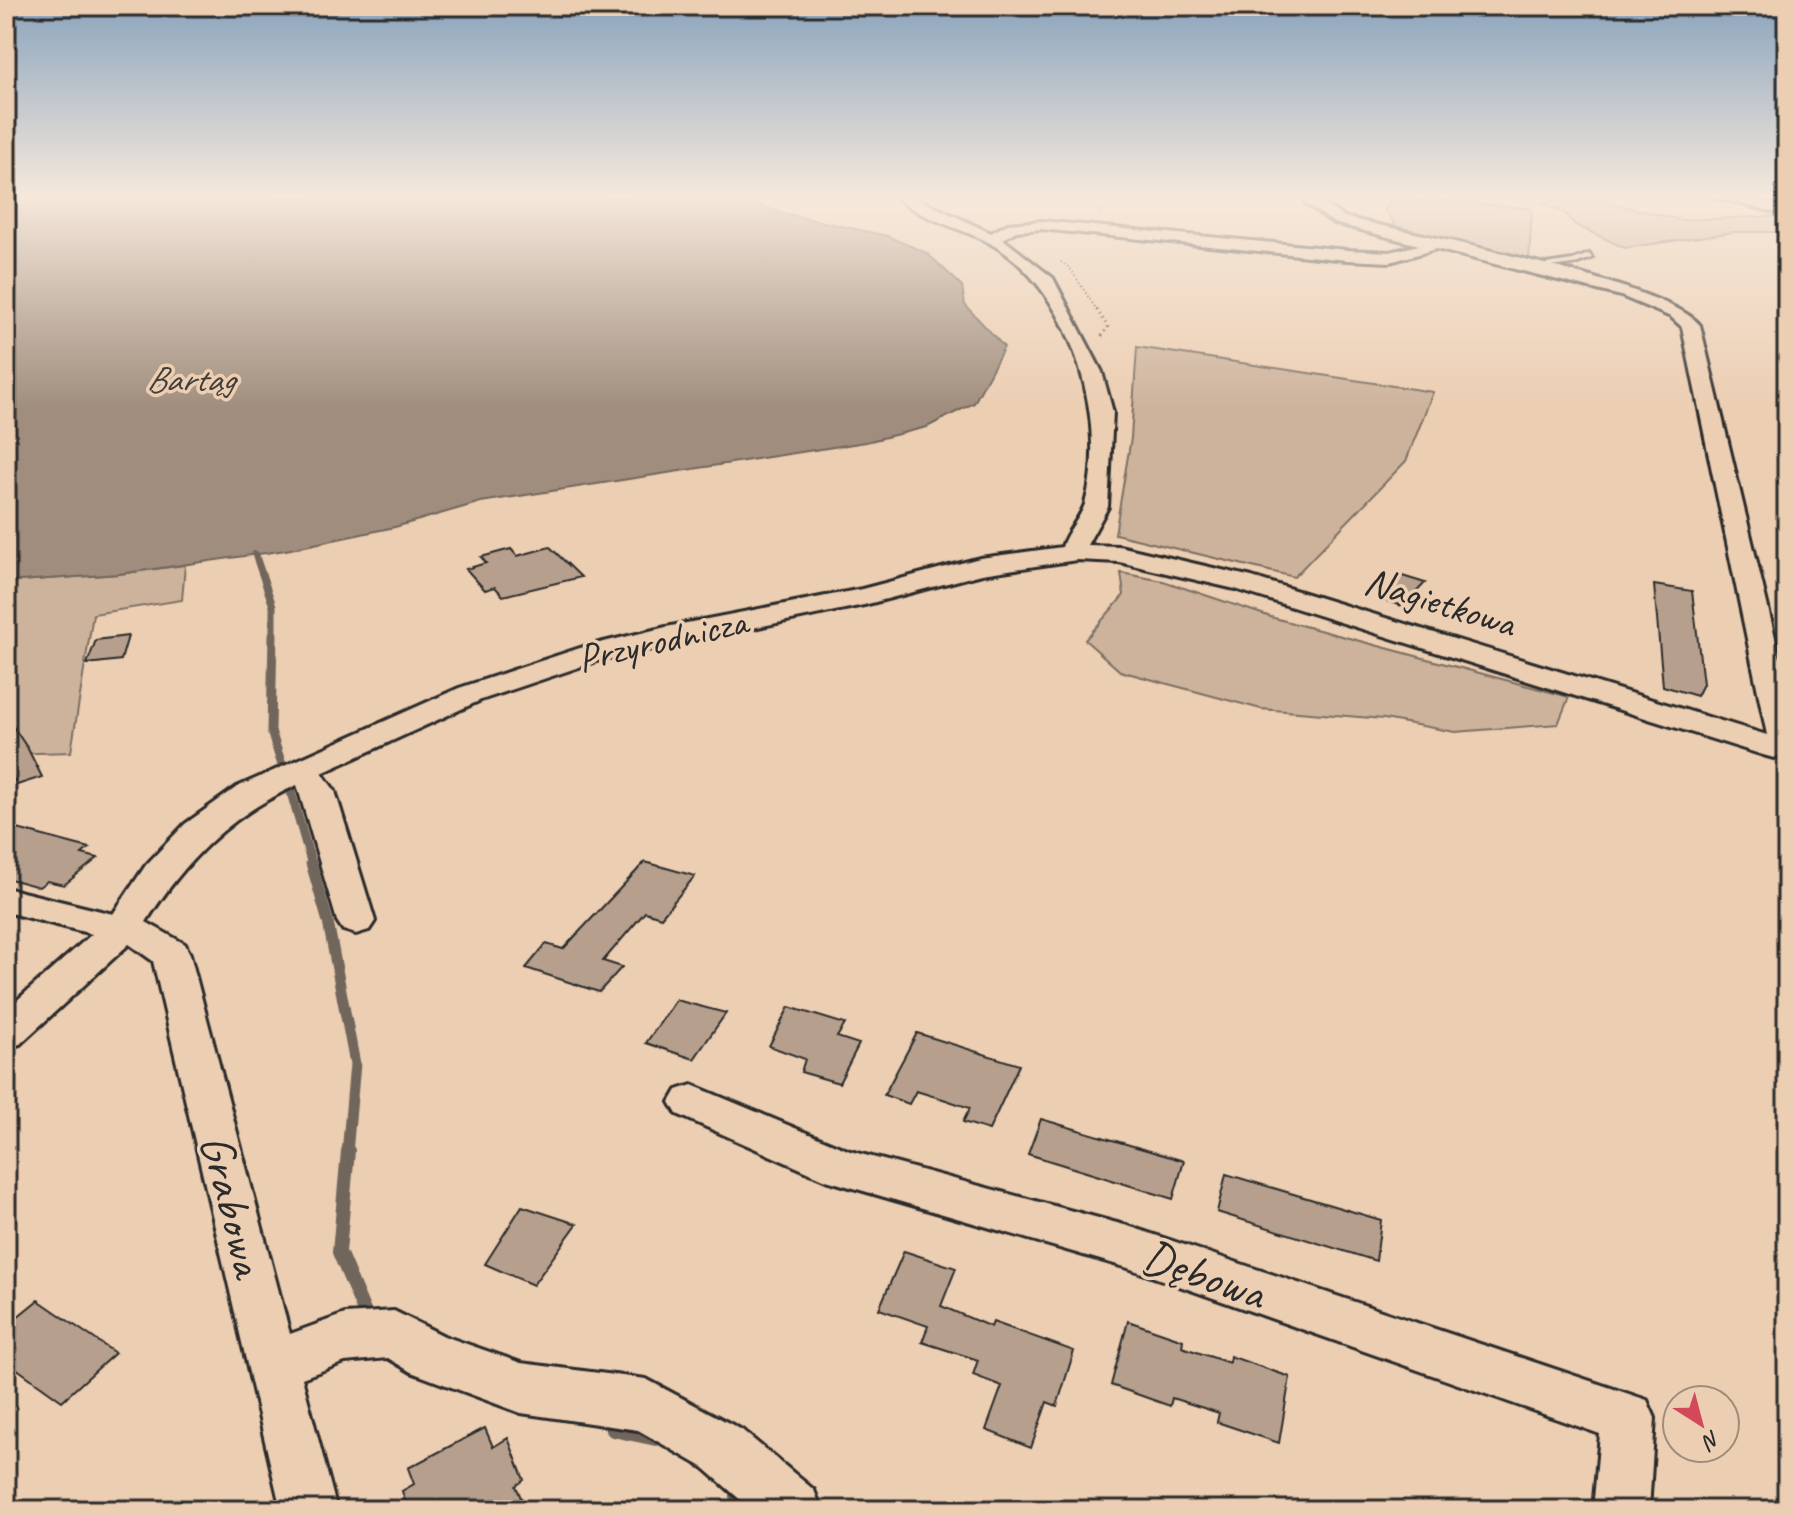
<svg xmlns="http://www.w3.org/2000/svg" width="1793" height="1516" font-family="Caveat,sans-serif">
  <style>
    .green { fill: #cdb39c; stroke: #7c6f64; stroke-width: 2 }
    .water { fill: #a08d7d; stroke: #71665c; stroke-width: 2 }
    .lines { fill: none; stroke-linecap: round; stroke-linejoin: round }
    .stream-far3 { stroke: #71665c; stroke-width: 7 }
    .stream-far2 { stroke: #71665c; stroke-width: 9 }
    .stream-far1 { stroke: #71665c; stroke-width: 11 }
    .stream { stroke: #71665c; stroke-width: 14 }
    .building { fill: #b6a08d; stroke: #2b2b2b; stroke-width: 2 }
    .service-casing { stroke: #2b2b2b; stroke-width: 6 }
    .minor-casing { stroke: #2b2b2b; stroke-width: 6 }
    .path-far1 { stroke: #2b2b2b; stroke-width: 2; stroke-dasharray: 1 3; stroke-linecap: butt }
    .path { stroke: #2b2b2b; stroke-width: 3; stroke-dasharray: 1 4; stroke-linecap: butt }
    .service { fill: #ecceb2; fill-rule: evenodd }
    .minor { fill: #ecceb2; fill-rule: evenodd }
    .labels { text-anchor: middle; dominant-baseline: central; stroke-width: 7; stroke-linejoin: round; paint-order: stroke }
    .far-water-label { font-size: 36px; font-style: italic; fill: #423f3b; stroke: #ecceb2 }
    .street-label { font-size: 40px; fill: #2b2b2b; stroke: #ecceb2 }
    .near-street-label { font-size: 48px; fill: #2b2b2b; stroke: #ecceb2 }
  </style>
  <rect width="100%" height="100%" fill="#ecceb2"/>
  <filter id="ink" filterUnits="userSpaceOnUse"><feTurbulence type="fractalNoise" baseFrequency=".0125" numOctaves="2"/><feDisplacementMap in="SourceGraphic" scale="16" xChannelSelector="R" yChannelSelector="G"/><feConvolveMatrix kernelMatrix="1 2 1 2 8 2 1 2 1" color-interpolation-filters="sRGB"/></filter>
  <g filter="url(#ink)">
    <!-- green -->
    <path class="green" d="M1563 197H1585L1681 220 1781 216 1787 222V232H1734L1625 248 1575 225 1566 214 1543 203Z
      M1431 199 1532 209 1529 260 1401 232 1384 209 1388 202Z
      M1137 347 1433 392 1406 461 1294 577 1115 534 1131 438Z
      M185 565 182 600 93 614 71 752 6 754V582L119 574Z
      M1121 573 1163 581 1274 618 1569 697 1558 724 1455 732 1384 719 1261 709 1120 671 1085 640 1124 595Z"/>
    <!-- water -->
    <path class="water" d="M6 197H732L783 213 887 236 927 253 962 286 965 305 1004 347 974 403 927 427 866 442 481 502 395 527 286 550 119 574 6 582Z"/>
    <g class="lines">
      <!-- stream-far3 -->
      <path class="stream-far3" d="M255 554 273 606V636"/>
      <!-- stream-far2 -->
      <path class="stream-far2" d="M273 634 271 731 283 768
        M290 789 312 865"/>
      <!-- stream-far1 -->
      <path class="stream-far1" d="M311 863 328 922 355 1064 347 1153"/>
      <!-- stream -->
      <path class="stream" d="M348 1151 339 1252 366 1316
        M613 1430 656 1439
        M736 1496 752 1510"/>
    </g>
    <!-- building -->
    <path class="building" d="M550 547 581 577 503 596 495 587 485 590 466 569 486 563 481 557 511 549 517 556Z
      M1399 575 1425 583 1403 606 1377 598Z
      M1654 585 1692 591 1703 684 1697 696 1663 686Z
      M128 636 121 660 87 664 96 640Z
      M6 716 28 749 42 777 17 785 6 766Z
      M6 826 89 848 82 854 98 858 64 885 47 881 39 887 6 878Z
      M645 862 695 876 661 917 645 912 603 961 622 967 599 992 526 968 546 944 563 949Z
      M676 1000 726 1013 694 1059 646 1043Z
      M789 1007 845 1024 837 1037 859 1044 839 1083 801 1072 805 1059 769 1046Z
      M917 1033 1019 1065 989 1130 963 1122 970 1108 943 1099 916 1091 909 1104 884 1095Z
      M1041 1119 1184 1161 1173 1199 1028 1154Z
      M1226 1174 1381 1220 1376 1261 1217 1212Z
      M522 1206 577 1224 533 1285 485 1264Z
      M904 1251 956 1268 941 1306 991 1327 993 1322 1074 1351 1057 1406 1047 1402 1031 1448 986 1430 1002 1386 973 1375 978 1360 922 1342 928 1326 879 1309Z
      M38 1300 115 1353 62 1401 6 1361V1326Z
      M1128 1321 1183 1340 1182 1347 1229 1363 1230 1356 1290 1377 1279 1443 1217 1422 1219 1413 1172 1398 1170 1406 1111 1385Z
      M485 1428 493 1447 508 1438 524 1480 516 1486 526 1510H408L402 1491 414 1484 408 1468Z"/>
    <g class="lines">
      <!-- service casing -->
      <g class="service-casing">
        <path id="service" d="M1589 254 1592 258 1575 264 1530 269 1526 267 1573 260Z"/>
      </g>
      <!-- minor casing -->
      <g class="minor-casing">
        <path id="minor" d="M896 197H914L991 233 1008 224 1041 221 1347 250 1390 252 1419 245 1334 223 1305 203 1306 197H1320L1319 201 1344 217C1409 233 1667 283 1700 325L1787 687V752L1774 758 1763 755 1235 589 1119 562 1077 560 982 574 864 605 603 659 481 700 322 773 335 791 375 921 369 930 356 934 343 930 337 921 297 785C230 815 185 860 146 922L185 944 190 954 290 1334 345 1314 394 1311 444 1336 521 1363 646 1379 742 1430 814 1490 822 1510H752L704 1468 638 1430 521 1413 411 1372 388 1358 345 1362 302 1378 337 1510H281L153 961 129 944 20 1044 6 1048V1010L92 934 6 912V888L113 914 146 865 185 824 237 787 459 688 583 647 666 627 862 589 980 558 1062 547C1066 532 1080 519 1085 504 1108 422 1074 302 1004 252 973 229 925 223 896 197ZM1041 229 1347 260 1390 262 1436 249 1621 296 1671 317 1682 327 1767 735 1252 577 1119 546 1087 545 1108 507 1113 412 1102 372 1053 278 1003 239 1016 231Z
          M1714 197H1741L1787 207V215Z
          M692 1085 850 1151 1128 1226 1647 1400 1655 1418 1649 1510H1593L1600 1434 1128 1268 826 1180 677 1114 670 1102 677 1090Z"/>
      </g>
      <!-- path-far1 -->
      <path class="path-far1" d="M1099 213 1116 197
        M1061 262 1070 268 1098 312"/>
      <!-- path -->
      <path class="path" d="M1097 310 1108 327 1101 337"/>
      <!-- service -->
      <use href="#service" class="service"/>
      <!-- minor -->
      <use href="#minor" class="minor"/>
    </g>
  </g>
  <!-- sky -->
  <linearGradient id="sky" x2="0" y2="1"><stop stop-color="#8ba4bd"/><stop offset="0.48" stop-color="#f6e9dc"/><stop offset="1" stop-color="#f6e9dc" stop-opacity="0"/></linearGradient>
  <rect width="1793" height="409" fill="url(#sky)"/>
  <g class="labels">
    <!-- far-water labels -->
    <g class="far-water-label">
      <text x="190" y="379">Bartąg</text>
    </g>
    <!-- street labels -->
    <g class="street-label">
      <text transform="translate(1440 602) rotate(17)">Nagietkowa</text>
      <text transform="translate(662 640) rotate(-13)">Przyrodnicza</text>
    </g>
    <!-- near-street labels -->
    <g class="near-street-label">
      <text transform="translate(233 1205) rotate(76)">Grabowa</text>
      <text transform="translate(1204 1274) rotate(19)">Dębowa</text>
    </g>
  </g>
  <!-- margin -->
  <rect width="1793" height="1516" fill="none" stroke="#ecceb2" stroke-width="32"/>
  <rect x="16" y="16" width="1761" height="1484" fill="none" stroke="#2b2b2b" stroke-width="3" filter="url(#ink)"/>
  <!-- north arrow -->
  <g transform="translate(1701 1424) rotate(144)"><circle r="38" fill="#ecceb2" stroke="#9f8d7c" stroke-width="2"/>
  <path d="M0-6L14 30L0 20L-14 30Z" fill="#d1495b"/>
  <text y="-12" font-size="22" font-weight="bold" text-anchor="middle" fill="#2b2b2b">N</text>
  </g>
</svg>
